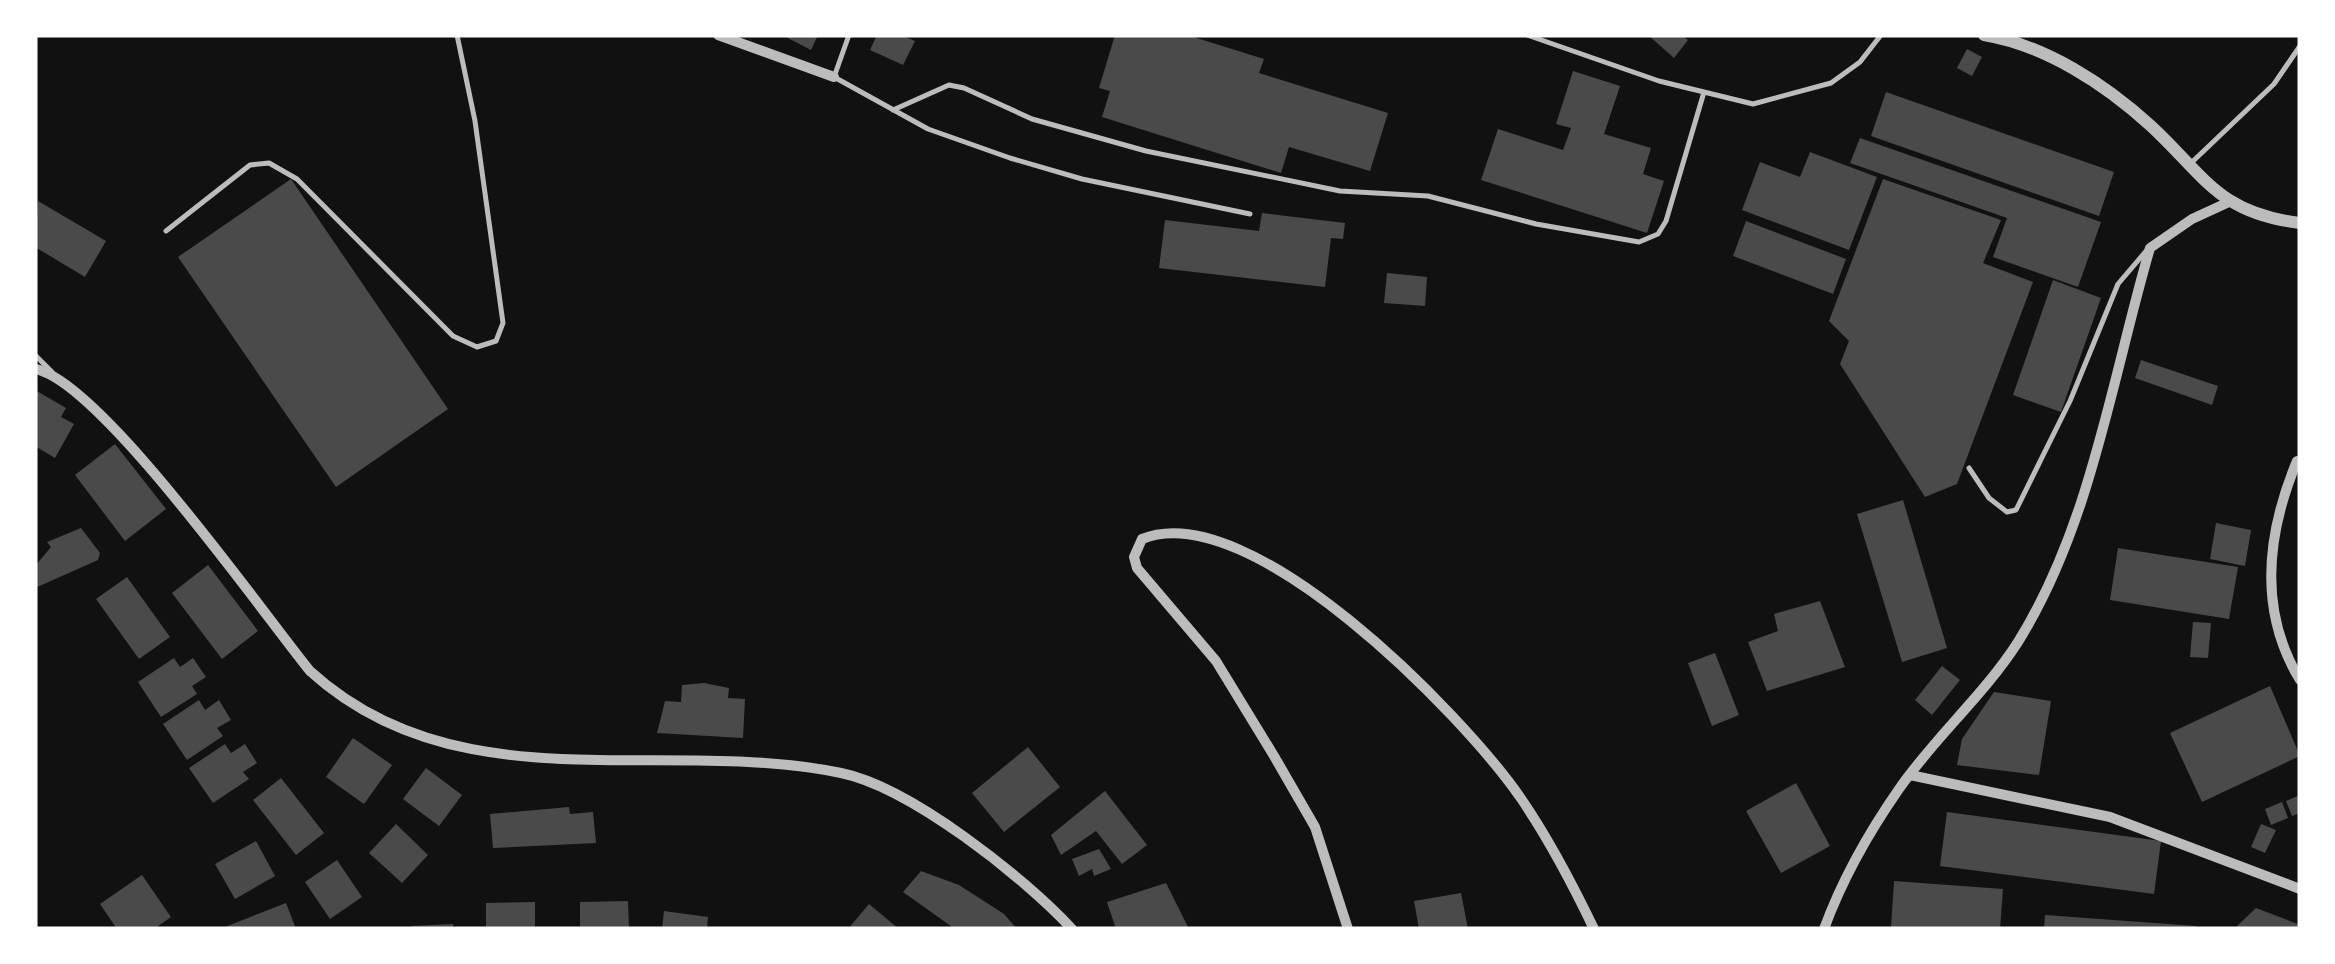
<svg xmlns="http://www.w3.org/2000/svg" width="2335" height="964" font-family="'Alegreya Sans',sans-serif">
  <style>
    .building { fill: #4a4a4a }
    .lines { fill: none; stroke-linecap: round; stroke-linejoin: round }
    .service { stroke: #bcbcbc; stroke-width: 5 }
    .minor { stroke: #bcbcbc; stroke-width: 10 }
    .tertiary { stroke: #bcbcbc; stroke-width: 12 }
  </style>
  <rect width="100%" height="100%" fill="#111"/>
  <!-- building -->
  <path class="building" d="M782 35H818L811 50Z
    M877 35H901L915 41 903 65 870 50Z
    M1115 35H1187L1264 59 1259 73 1388 113 1370 171 1289 147 1281 173 1102 117 1110 91 1099 88Z
    M1648 35H1682L1688 40 1674 58Z
    M1967 49 1982 57 1972 76 1957 68Z
    M1573 71 1620 86 1604 134 1651 148 1643 174 1664 181 1647 233 1481 180 1498 129 1563 150 1571 128 1556 124Z
    M1886 92 2114 172 2099 216 1871 136Z
    M1860 138 2101 222 2078 287 1993 257 2007 218 1850 163Z
    M1810 152 1877 177 1849 250 1742 210 1760 162 1800 177Z
    M291 179 448 409 336 487 178 257Z
    M1883 179 2001 220 1983 263 2033 282 1957 484 1925 497 1840 364 1849 341 1829 321Z
    M38 201 106 241 85 277 35 247Z
    M1262 213 1345 223 1343 239 1331 238 1325 287 1159 268 1165 220 1259 231Z
    M1746 221 1846 259 1833 294 1733 256Z
    M1387 273 1427 277 1425 306 1384 303Z
    M2053 280 2101 298 2061 412 2013 395Z
    M2141 360 2218 386 2212 405 2135 378Z
    M35 390 66 408 61 417 74 424 55 458 35 446Z
    M115 444 166 509 125 541 75 475Z
    M1903 500 1947 648 1902 662 1857 514Z
    M2216 523 2251 530 2245 566 2210 559Z
    M81 528 100 553 98 560 35 588V566L51 547 47 542Z
    M2118 548 2238 567 2229 619 2110 600Z
    M208 565 258 631 222 659 172 593Z
    M127 577 170 637 139 659 96 599Z
    M1820 601 1845 667 1767 691 1748 642 1778 631 1774 614Z
    M2193 622 2211 623 2208 658 2190 657Z
    M1715 653 1739 715 1712 726 1688 663Z
    M174 658 180 667 193 658 206 677 192 686 197 694 161 717 138 682Z
    M1942 666 1960 680 1932 715 1915 700Z
    M704 683 729 688 728 698 745 699 743 738 657 733 665 701 681 702 682 685Z
    M2270 686 2300 756 2202 802 2170 733Z
    M1994 692 2051 701 2039 775 1957 765 1962 739Z
    M199 700 205 710 219 700 231 720 217 728 223 736 187 760 163 724Z
    M353 738 392 765 364 804 326 777Z
    M225 744 231 753 245 744 257 763 243 772 249 779 213 803 189 768Z
    M1028 747 1060 787 1004 832 972 793Z
    M426 768 462 795 439 826 403 799Z
    M281 778 324 833 296 855 253 800Z
    M1796 783 1830 846 1781 873 1746 811Z
    M1105 791 1147 845 1122 864 1096 831 1061 855 1051 835Z
    M2300 795V813L2292 816 2286 801Z
    M2282 802 2288 818 2271 825 2265 809Z
    M569 807 570 814 593 812 596 843 493 848 490 814Z
    M1947 812 2161 841 2154 894 1940 866Z
    M396 824 428 855 402 883 369 853Z
    M2261 824 2276 830 2265 853 2251 847Z
    M256 841 275 876 235 899 215 864Z
    M1099 849 1111 869 1094 876 1092 869 1079 876 1072 859Z
    M337 860 362 897 330 919 305 882Z
    M921 871 959 885 1004 914 1017 929H955L903 892Z
    M142 875 171 917 154 929H117L100 904Z
    M1894 881 2003 889 2000 929 1891 927Z
    M1166 883 1189 929H1116L1107 902Z
    M1461 893 1468 929H1419L1414 901Z
    M628 901 629 929H580V902Z
    M535 902V929H486V903Z
    M286 903 296 929H220Z
    M869 904 899 929H848Z
    M2256 908 2300 925V929H2234Z
    M664 911 708 917 707 929H662Z
    M2045 915 2196 926V929H2044Z
    M453 924V929H411V926Z"/>
  <g class="lines">
    <!-- service -->
    <path class="service" d="M849 35 834 77 928 129 1010 158 1082 179 1250 214
      M1527 35 1659 81 1753 104 1831 83 1860 62 1881 35
      M893 110 949 85 964 88 1032 119 1146 151 1340 191 1428 196 1536 224 1639 242 1658 234 1666 221 1704 92
      M2190 164 2274 84 2300 46
      M166 231 250 165 269 163 297 179 453 336 477 347 496 341 503 323 475 121 457 35
      M35 355 52 372
      M1969 468 1989 498 2007 512 2016 510 2070 401 2118 284 2147 250"/>
    <!-- minor -->
    <path class="minor" d="M718 35 834 77
      M35 369C99 380 262 612 310 671 459 807 664 736 841 773 910 787 1024 877 1072 929
      M2297 461C2267 533 2258 611 2300 680
      M1910 775 2110 817 2300 889
      M1348 929 1315 827 1274 756 1216 661 1137 568 1134 557 1142 539C1250 495 1463 715 1520 797 1549 839 1572 883 1594 929
      M1824 929C1842 880 1869 832 1899 789 1935 737 1984 695 2018 642 2091 525 2112 378 2150 248L2192 219 2229 202"/>
    <!-- tertiary -->
    <path class="tertiary" d="M1984 35C2045 45 2105 84 2151 126 2205 176 2218 213 2300 223"/>
  </g>
  <!-- border -->
  <rect width="2335" height="964" fill="none" stroke="#ffffff" stroke-width="75"/>
</svg>
